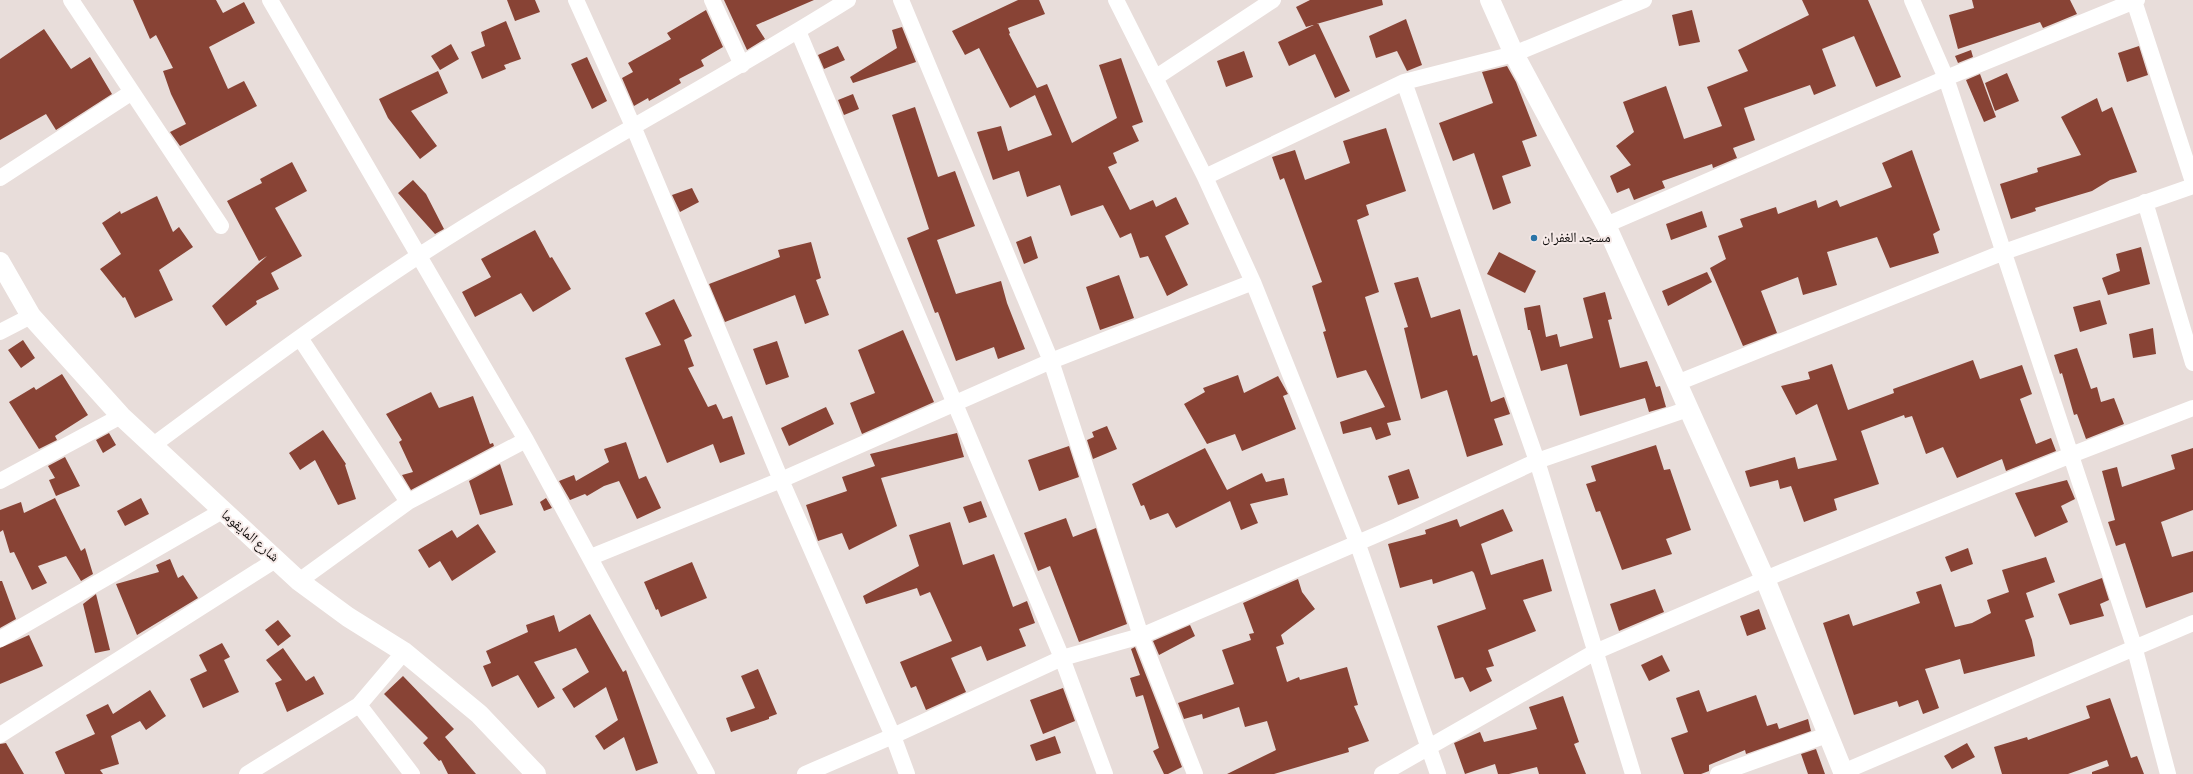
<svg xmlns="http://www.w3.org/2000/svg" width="2193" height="774" font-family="'Alegreya Sans','Noto Naskh Arabic',sans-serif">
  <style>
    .building { fill: #884335 }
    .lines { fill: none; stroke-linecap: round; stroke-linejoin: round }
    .minor { stroke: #fff; stroke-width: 16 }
    .tertiary { stroke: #fff; stroke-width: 20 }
    .poi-dot { fill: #2a74a7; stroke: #f6eae8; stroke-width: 1.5 }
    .labels { text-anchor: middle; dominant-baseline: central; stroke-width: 4; stroke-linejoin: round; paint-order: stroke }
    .poi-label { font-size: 14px; fill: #0f0c0b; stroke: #f6eae8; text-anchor: start }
    .street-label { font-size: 14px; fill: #0f0c0b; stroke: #f6eae8 }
  </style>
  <rect width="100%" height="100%" fill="#e8ddda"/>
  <!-- building -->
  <path class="building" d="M133 0H216L223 13 244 2 255 23 209 47 228 89 244 81 257 106 180 146 170 132 186 124 171 94 163 71 173 68 156 35 150 39Z
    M507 0H535L540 12 515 21Z
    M724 0H814L756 25 765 39 747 50Z
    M1018 0H1039L1045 14 1008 28 1010 33 1009 34 1037 88 1047 84 1072 143 1117 118 1099 65 1121 58 1143 122 1132 126 1139 141 1113 153 1117 163 1108 167 1130 210 1153 200 1156 207 1176 197 1189 224 1165 236 1188 285 1167 296 1148 256 1140 258 1131 233 1120 238 1103 205 1071 216 1060 185 1027 197 1019 171 993 180 977 132 1001 126 1008 151 1052 135 1035 95 1010 108 979 48 965 55 952 31Z
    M1310 0H1382L1383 5 1306 27 1296 7Z
    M1802 0H1868L1901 77 1876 87 1854 36 1822 49 1836 86 1814 95 1810 85 1744 108 1755 140 1733 148 1737 158 1713 168 1712 164 1662 181 1665 188 1634 200 1629 188 1617 193 1610 176 1631 165 1616 146 1634 132 1623 102 1666 86 1684 139 1722 126 1707 87 1748 71 1738 50 1809 15Z
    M1972 0H2070L2077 14 2043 28 2040 22 1958 49 1949 15 1974 8Z
    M706 10 723 47 701 60 704 66 679 79 681 83 649 101 648 98 634 106 622 78 633 72 628 63 671 39 667 33Z
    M1692 10 1700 42 1679 46 1672 15Z
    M1406 19 1422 65 1407 71 1397 51 1376 58 1369 36Z
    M506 21 521 59 504 65 506 69 482 79 471 52 485 46 481 32Z
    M1318 23 1350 91 1335 98 1315 54 1289 66 1278 42Z
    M902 27 916 62 853 83 850 77 897 48 892 30Z
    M44 29 71 69 90 57 112 94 56 130 46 114 0 140V59Z
    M451 44 459 59 440 70 431 56Z
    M838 46 845 60 824 69 818 55Z
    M2139 46 2148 75 2127 82 2118 53Z
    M1971 50 1973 57 1958 63 1955 56Z
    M1244 51 1253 77 1226 87 1217 61Z
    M587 57 607 101 592 109 571 64Z
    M1507 66 1516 82 1537 136 1522 141 1531 166 1502 176 1511 203 1493 210 1474 153 1453 161 1439 123 1493 103 1482 72Z
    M438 71 448 93 411 111 437 146 420 159 388 118 379 99Z
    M2007 73 2019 101 1995 111 1985 83Z
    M1980 74 1996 117 1984 122 1966 80Z
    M853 94 859 109 844 115 838 100Z
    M2097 98 2102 112 2112 107 2137 172 2110 180 2092 191 2035 208 2036 211 2011 219 2000 184 2038 172 2037 168 2081 155 2061 117Z
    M915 107 938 177 955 171 975 226 937 240 956 294 1001 281 1007 303 1025 349 998 359 994 347 956 361 938 312 935 313 907 238 929 229 892 115Z
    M1386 128 1406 191 1366 205 1369 215 1357 220 1379 292 1365 297 1401 420 1387 423 1391 435 1376 440 1371 427 1343 434 1340 422 1385 407 1366 370 1337 378 1323 332 1326 331 1312 286 1322 282 1284 178 1280 180 1272 157 1295 150 1305 180 1350 163 1343 141Z
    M1912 150 1940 230 1933 234 1939 253 1890 268 1877 237 1827 252 1837 285 1803 295 1798 277 1761 291 1777 333 1743 346 1710 268 1726 259 1718 236 1743 227 1740 219 1776 207 1778 214 1816 200 1818 208 1837 200 1840 207 1892 187 1882 163Z
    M292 162 307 191 275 208 302 256 271 273 279 289 256 301 257 304 226 326 212 306 267 256 259 261 227 201 262 183 260 179Z
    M413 180 426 194 444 229 435 234 398 193Z
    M692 188 699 202 680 212 672 195Z
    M157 196 173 232 179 227 193 247 159 270 173 300 135 318 125 297 123 298 100 269 121 254 102 223 120 211 121 214Z
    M1702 211 1707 227 1671 240 1666 224Z
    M535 230 550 258 552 257 571 289 533 312 521 293 475 317 462 292 491 277 481 259Z
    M1031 236 1038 258 1024 264 1016 242Z
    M811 242 821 278 816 280 829 315 805 324 795 295 725 322 709 284 780 257 778 250Z
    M2141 247 2150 284 2108 295 2102 278 2120 271 2116 254Z
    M1499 252 1536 271 1525 293 1487 274Z
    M1707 272 1712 282 1668 306 1662 291Z
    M1119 275 1134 318 1100 330 1086 287Z
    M1418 277 1431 318 1460 309 1473 356 1477 355 1491 402 1504 397 1510 414 1494 419 1503 445 1467 457 1447 390 1421 399 1404 328 1408 327 1394 283Z
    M1605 292 1612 319 1608 320 1620 368 1647 361 1656 387 1660 386 1666 407 1649 412 1645 398 1580 416 1567 364 1541 371 1530 330H1528L1524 308 1540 305 1546 337 1557 334 1560 347 1593 338 1583 298Z
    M674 299 692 336 684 340 694 366 688 368 708 407 716 404 723 419 732 416 745 454 720 463 713 444 667 463 625 358 661 345 645 313Z
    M2100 300 2107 324 2080 332 2073 307Z
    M2153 328 2156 354 2133 358 2129 334Z
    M903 330 934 402 862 434 850 403 875 393 858 350Z
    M23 340 35 358 21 368 8 350Z
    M777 341 789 377 766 385 753 349Z
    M2077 348 2091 389 2097 387 2101 402 2114 398 2124 424 2086 439 2077 414 2074 415 2062 373 2060 374 2054 355Z
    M1973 360 1980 379 2022 365 2032 394 2020 399 2036 444 2051 438 2056 451 2006 471 2002 459 1957 478 1943 447 1926 454 1912 416 1905 418 1904 415 1861 431 1879 484 1834 499 1837 510 1804 522 1791 486 1780 489 1778 480 1750 487 1745 471 1795 457 1798 469 1837 460 1817 404 1796 415 1781 386 1810 379 1808 372 1832 364 1848 410 1894 393 1893 389Z
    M62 374 88 415 55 436 57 440 39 449 9 402 34 387 36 390Z
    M1238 375 1244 393 1278 376 1288 394 1283 396 1296 429 1242 451 1235 434 1207 444 1184 404 1205 392 1203 388Z
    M431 392 439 408 473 396 490 444 493 443 494 446 411 490 402 475 413 472 399 442 402 440 386 414Z
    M826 407 834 424 789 446 781 428Z
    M1107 426 1117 449 1093 459 1087 440 1094 437 1092 432Z
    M323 430 346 464 345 465 356 499 338 505 315 460 300 470 289 453Z
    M109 433 116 445 103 453 96 440Z
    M957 433 964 457 881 478 897 526 849 550 842 533 818 541 806 505 847 491 842 477 875 466 870 454Z
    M626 442 639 479 646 476 661 508 637 519 619 481 604 486 587 496 585 494 570 500 559 481 574 475 576 481 609 462 604 449Z
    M1656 445 1664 470 1670 469 1691 530 1666 539 1672 554 1622 570 1600 511 1596 512 1586 484 1596 481 1591 466Z
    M1069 446 1079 477 1039 491 1028 460Z
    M1205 448 1227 490 1262 473 1266 482 1284 478 1288 495 1250 504 1258 523 1241 530 1230 501 1176 528 1168 513 1150 520 1144 505 1141 506 1132 484Z
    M2193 448V510L2161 522 2172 557 2193 551V592L2146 608 2125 543 2116 546 2108 522 2115 520 2102 471 2117 467 2122 487 2175 469 2171 455Z
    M65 457 80 486 56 496 49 480 55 478 48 466Z
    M500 464 513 505 480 515 469 481Z
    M1409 469 1419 498 1398 505 1388 476Z
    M2067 480 2075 499 2061 506 2068 522 2035 537 2015 493Z
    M55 498 81 551 85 548 93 574 81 581 66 556 38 566 47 583 32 590 14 552 10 553 3 530 0 532V510L21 502 24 513Z
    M141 498 149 514 125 526 117 511Z
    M546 498 552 508 544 511 540 502Z
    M981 501 987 517 969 523 963 507Z
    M1503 509 1513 531 1481 544 1491 575 1543 559 1552 591 1523 600 1536 631 1488 650 1494 666 1486 668 1492 681 1470 692 1463 677 1455 679 1437 626 1486 609 1474 573 1472 571 1433 584 1432 579 1400 588 1388 544 1426 534 1425 530 1457 519 1460 527Z
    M1066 518 1073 537 1096 528 1127 624 1079 642 1050 566 1038 571 1024 533Z
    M950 522 963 565 994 554 1013 607 1027 601 1035 623 1019 629 1026 646 987 661 981 646 951 658 966 692 926 710 916 686 911 688 900 662 952 641 930 592 920 596 917 588 866 604 863 596 919 566 909 535Z
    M478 524 496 552 452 581 440 561 429 568 418 550 452 530 457 538Z
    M1968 548 1973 564 1951 572 1945 557Z
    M2046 557 2055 582 2026 593 2034 617 2025 620 2032 640 2035 656 1964 674 1960 659 1925 669 1939 708 1923 714 1918 700 1899 707 1897 701 1854 715 1823 623 1849 614 1853 626 1920 603 1916 592 1941 584 1955 627 1972 623 1991 613 1987 600 2009 592 2002 570Z
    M170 559 178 578 183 575 198 598 137 635 116 584 159 572 156 565Z
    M692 562 707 598 661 617 658 609 656 610 644 582Z
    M2102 578 2109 600 2100 604 2104 616 2070 625 2058 594Z
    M1298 579 1302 592 1315 609 1281 635 1284 644 1276 647 1287 682 1299 677 1300 680 1347 667 1358 705 1354 706 1369 741 1348 748 1349 752 1274 774H1227L1276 750 1267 721 1245 727 1239 707 1203 719 1202 714 1184 719 1178 703 1234 684 1222 650 1251 640 1249 634 1254 633 1243 603Z
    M0 581H2L16 619 0 628Z
    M1655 589 1664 612 1619 631 1610 604Z
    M96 594 110 650 95 653 83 604Z
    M1759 609 1766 629 1747 636 1740 616Z
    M590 614 623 672 626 670 658 763 636 771 624 737 604 750 595 736 618 720 606 687 574 708 562 689 589 672 576 648 534 662 555 698 538 708 518 675 492 687 483 666 491 663 486 651 528 632 526 625 554 615 559 632Z
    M278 620 291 636 278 646 265 630Z
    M1190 625 1195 636 1159 655 1153 641Z
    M29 635 43 666 0 684V648Z
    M222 643 230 657 224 660 239 692 203 708 190 679 207 671 199 655Z
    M1135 647 1182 767 1168 774H1164L1153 751 1159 748 1143 695 1136 697 1130 678 1140 675 1131 649Z
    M283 648 306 681 314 676 324 694 287 712 275 683 282 680 266 660Z
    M1662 655 1670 671 1649 681 1641 665Z
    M758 669 777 714 769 717V719L731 732 726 718 755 708 741 676Z
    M403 676 454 729 445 737 476 774H448L441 760 439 761 423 743 428 738 384 694Z
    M1063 688 1075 721 1043 734 1030 700Z
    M150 690 166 716 146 730 140 721 111 736 119 764 100 770 103 774H65L55 752 95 734 86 715 108 704 113 714Z
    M1699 690 1707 712 1756 695 1767 726 1777 723 1779 729 1808 719 1811 731 1746 754 1745 750 1709 765V771L1701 774H1684L1671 738 1688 732 1676 698Z
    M1563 696 1579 742 1574 744 1586 774H1539L1537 767 1509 774H1498L1495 764 1465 774 1454 743 1480 732 1484 742 1537 729 1529 707Z
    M2110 698 2131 758 2137 756 2144 774H2092V772L2109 766 2107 760 2068 774H2002L1994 747 2027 737 2028 740 2090 718 2086 706Z
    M1055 736 1061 753 1036 761 1030 745Z
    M6 743 24 774H0V744Z
    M1967 743 1975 757 1952 769 1944 756Z
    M1816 749 1825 774H1808L1801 754Z"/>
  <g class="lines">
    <!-- minor -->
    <path class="minor" d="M71 0 221 226
      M270 0 526 440 707 774
      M576 0 633 126 781 480 893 736 907 774
      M712 0 742 65
      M901 0 1051 361 1141 636 1195 774
      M1116 0 1205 177 1253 282 1357 542 1438 774
      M1912 0 1946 78 2134 646 2168 774
      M2134 1 2193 182
      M798 31 1062 658 1105 774
      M1155 78 1273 0
      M1404 82 1537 461 1633 774
      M1205 177 1404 82 1514 54 1644 0
      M0 178 132 92
      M2145 202 2193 363
      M1606 225 1946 78 2137 0
      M0 332 31 316
      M300 338 408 502
      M1677 383 2004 252 2193 186
      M152 446C240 381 328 315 420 255 559 165 707 88 848 0
      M0 481 121 416
      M591 557 781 480 1051 361 1253 282
      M299 581 408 502 526 440
      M0 639 222 511
      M359 705 412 774
      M0 735 277 559
      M1843 772 2193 623
      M247 774 359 705 404 652
      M805 774 893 736 1062 658 1141 636 1397 526 1537 461 1688 409
      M1382 774 1595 652 1765 579 2071 455 2193 408
      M1718 774 1827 735"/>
    <!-- tertiary -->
    <path class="tertiary" d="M1490 0 1514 54 1606 225 1765 579 1844 774
      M0 262 31 316 121 416 299 581 348 617 404 652 479 714 536 774"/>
  </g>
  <!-- markers -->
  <circle class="poi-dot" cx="1534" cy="238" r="4"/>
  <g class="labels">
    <!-- poi labels -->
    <g class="poi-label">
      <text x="1542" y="238">مسجد الغفران</text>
    </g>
    <!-- street labels -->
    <g class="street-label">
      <text transform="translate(250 536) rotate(41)">شارع المايقوما</text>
    </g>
  </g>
</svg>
